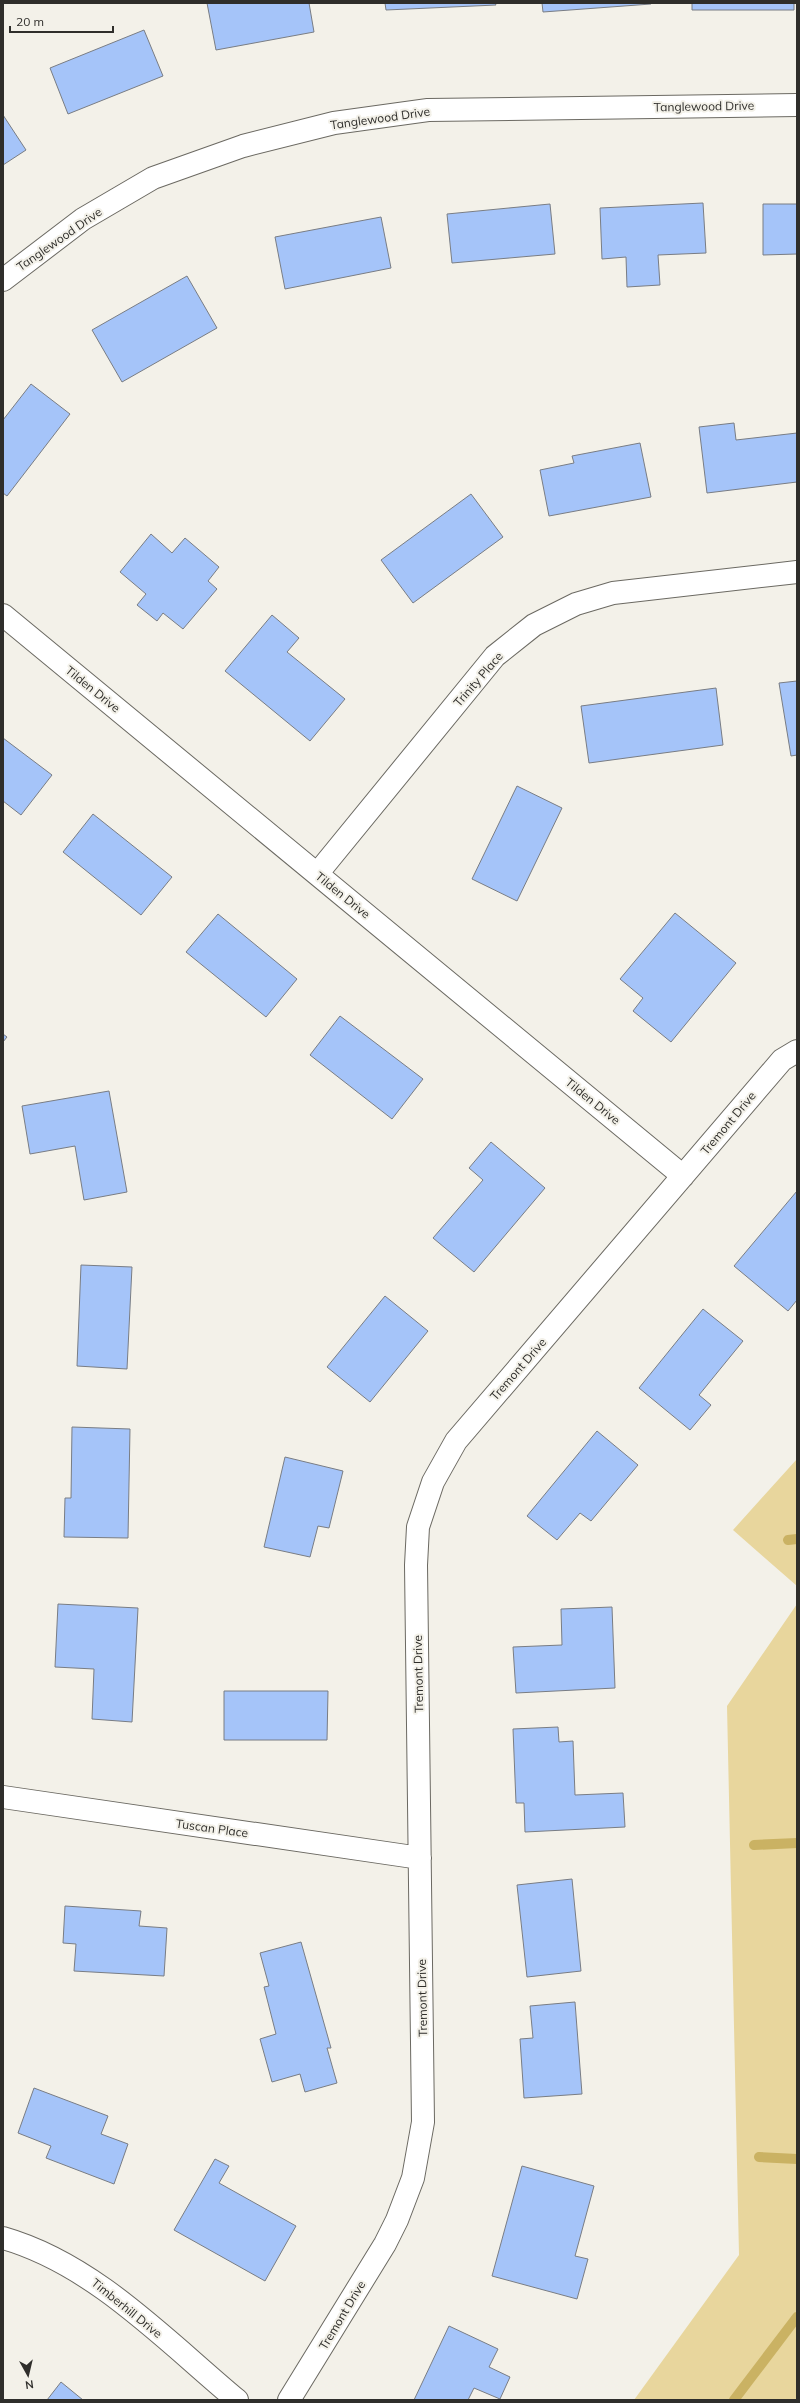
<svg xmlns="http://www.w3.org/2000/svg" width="800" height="2403" font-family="Mulish,sans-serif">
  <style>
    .green { fill: #e8d69d }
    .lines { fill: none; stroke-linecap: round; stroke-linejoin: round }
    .stream { stroke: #cab263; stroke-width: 10 }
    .building { fill: #a5c4f9; stroke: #797d84 }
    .minor-casing { stroke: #6b6962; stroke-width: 24 }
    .minor { stroke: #fff; stroke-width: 22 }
    .labels { text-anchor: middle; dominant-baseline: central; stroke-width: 4; stroke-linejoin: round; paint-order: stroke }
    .street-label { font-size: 12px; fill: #2f2e2b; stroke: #f3f1e9 }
  </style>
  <rect width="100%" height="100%" fill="#f3f1e9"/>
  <!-- green -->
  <path class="green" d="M797 1459V1586L733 1530Z
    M797 1604V2400H634L739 2255 727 1706Z"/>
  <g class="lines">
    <!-- stream -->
    <path class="stream" d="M788 1540 797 1539
      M754 1845 797 1843
      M759 2157 797 2159
      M734 2400 797 2317"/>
  </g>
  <!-- building -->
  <path class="building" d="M207 3H309L314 32 216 50Z
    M385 3H495L496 5 386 10Z
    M542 3H651V4L543 12Z
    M692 3H794V10H692Z
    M144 30 163 76 68 114 50 68Z
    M3 115 26 150 3 165Z
    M703 203 706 253 658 255 660 285 627 287 626 257 602 259 600 208Z
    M550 204 555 254 452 263 447 214Z
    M763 204H797V254L763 255Z
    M381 217 391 268 285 289 275 237Z
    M187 276 217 328 122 382 92 330Z
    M31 384 70 414 7 496 3 493V420Z
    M734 423 736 440 797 433V482L707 493 699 427Z
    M640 443 651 497 549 516 540 470 574 463 572 456Z
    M471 494 503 537 413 603 381 560Z
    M151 534 172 553 185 538 219 567 208 581 217 589 183 629 163 613 157 621 137 605 146 594 120 572Z
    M272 615 299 638 287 652 345 699 310 741 225 671Z
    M797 681V755L791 756 779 683Z
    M716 688 723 745 589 763 581 706Z
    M3 738 52 775 21 815 3 801Z
    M517 786 562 808 517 901 472 879Z
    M93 814 172 877 141 915 63 852Z
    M675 913 736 963 671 1042 633 1011 643 998 620 979Z
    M218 914 297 979 266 1017 186 952Z
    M340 1016 423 1079 392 1119 310 1055Z
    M3 1034 7 1037 3 1042Z
    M109 1091 127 1192 84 1200 75 1146 30 1154 22 1106Z
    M491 1142 545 1188 474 1272 433 1238 483 1180 469 1168Z
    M797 1191V1300L788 1311 734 1266Z
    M81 1265 132 1267 127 1369 77 1366Z
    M385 1296 428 1331 370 1402 327 1367Z
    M703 1309 743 1341 699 1395 711 1405 690 1430 639 1388Z
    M72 1427 130 1429 128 1538 64 1537 65 1498H71Z
    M597 1431 638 1465 591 1521 580 1513 557 1540 527 1516Z
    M285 1457 343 1471 329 1528 318 1526 310 1557 264 1547Z
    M58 1604 138 1608 132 1722 92 1719 94 1669 55 1667Z
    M612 1607 615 1688 516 1693 513 1647 562 1645 561 1609Z
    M224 1691H328L327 1740H224Z
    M558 1727 559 1742 573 1741 575 1795 623 1793 625 1827 525 1832 524 1803H516L513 1729Z
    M572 1879 581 1971 527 1977 517 1885Z
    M65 1906 141 1911 139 1926 167 1928 164 1976 74 1971 76 1944 63 1943Z
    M301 1942 331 2048H327L337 2083 305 2092 300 2074 272 2082 260 2039 276 2034 264 1987 269 1986 260 1953Z
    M575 2002 582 2094 524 2098 520 2039 533 2038 530 2006Z
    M34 2088 108 2116 101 2134 128 2144 114 2184 46 2158 51 2146 18 2133Z
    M215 2159 229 2166 219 2183 296 2226 265 2281 174 2230Z
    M522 2166 594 2186 575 2256 588 2259 577 2299 492 2276Z
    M449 2326 498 2349 489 2367 510 2377 500 2399 474 2388 468 2400H414Z
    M61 2382 83 2400H47Z"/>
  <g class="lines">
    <!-- minor casing -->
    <g class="minor-casing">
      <path id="minor" d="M3 280 83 219 153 178 243 146 334 123 428 110 797 105
        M3 615 683 1176
        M317 874 495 656 534 625 576 604 613 593 797 572
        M3 1797 420 1858
        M3 2238C94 2264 165 2340 237 2400
        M289 2400 385 2244 397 2220 413 2178 423 2122 416 1565 418 1527 433 1482 456 1441 782 1060 797 1051"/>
    </g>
    <!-- minor -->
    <use href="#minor" class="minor"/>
  </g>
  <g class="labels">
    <!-- street labels -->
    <g class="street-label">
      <text transform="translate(704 106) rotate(-1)">Tanglewood Drive</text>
      <text transform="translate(380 118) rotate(-8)">Tanglewood Drive</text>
      <text transform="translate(59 239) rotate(-35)">Tanglewood Drive</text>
      <text transform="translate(478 679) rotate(-49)">Trinity Place</text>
      <text transform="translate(93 689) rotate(39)">Tilden Drive</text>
      <text transform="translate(343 895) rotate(39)">Tilden Drive</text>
      <text transform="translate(593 1101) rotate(39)">Tilden Drive</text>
      <text transform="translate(728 1123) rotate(-50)">Tremont Drive</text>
      <text transform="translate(518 1369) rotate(-49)">Tremont Drive</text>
      <text transform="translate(418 1674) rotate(-91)">Tremont Drive</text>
      <text transform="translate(212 1828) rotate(8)">Tuscan Place</text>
      <text transform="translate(422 1998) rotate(-91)">Tremont Drive</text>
      <text transform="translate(127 2308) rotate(39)">Timberhill Drive</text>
      <text transform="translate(342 2315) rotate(-59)">Tremont Drive</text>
    </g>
  </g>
  <!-- border -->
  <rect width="800" height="2403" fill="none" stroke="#2f2e2b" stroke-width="8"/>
  <!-- north arrow -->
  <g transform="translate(28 2375) rotate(172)" stroke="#f3f1e9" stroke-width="3" paint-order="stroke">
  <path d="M0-3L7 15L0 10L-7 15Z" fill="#2f2e2b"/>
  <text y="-6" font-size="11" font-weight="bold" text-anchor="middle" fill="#2f2e2b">N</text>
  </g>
  <!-- scale -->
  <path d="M10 26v6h103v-6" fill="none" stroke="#2f2e2b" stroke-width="2"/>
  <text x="16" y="26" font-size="12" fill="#2f2e2b" stroke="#f3f1e9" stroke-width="3" paint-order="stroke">20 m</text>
</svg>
